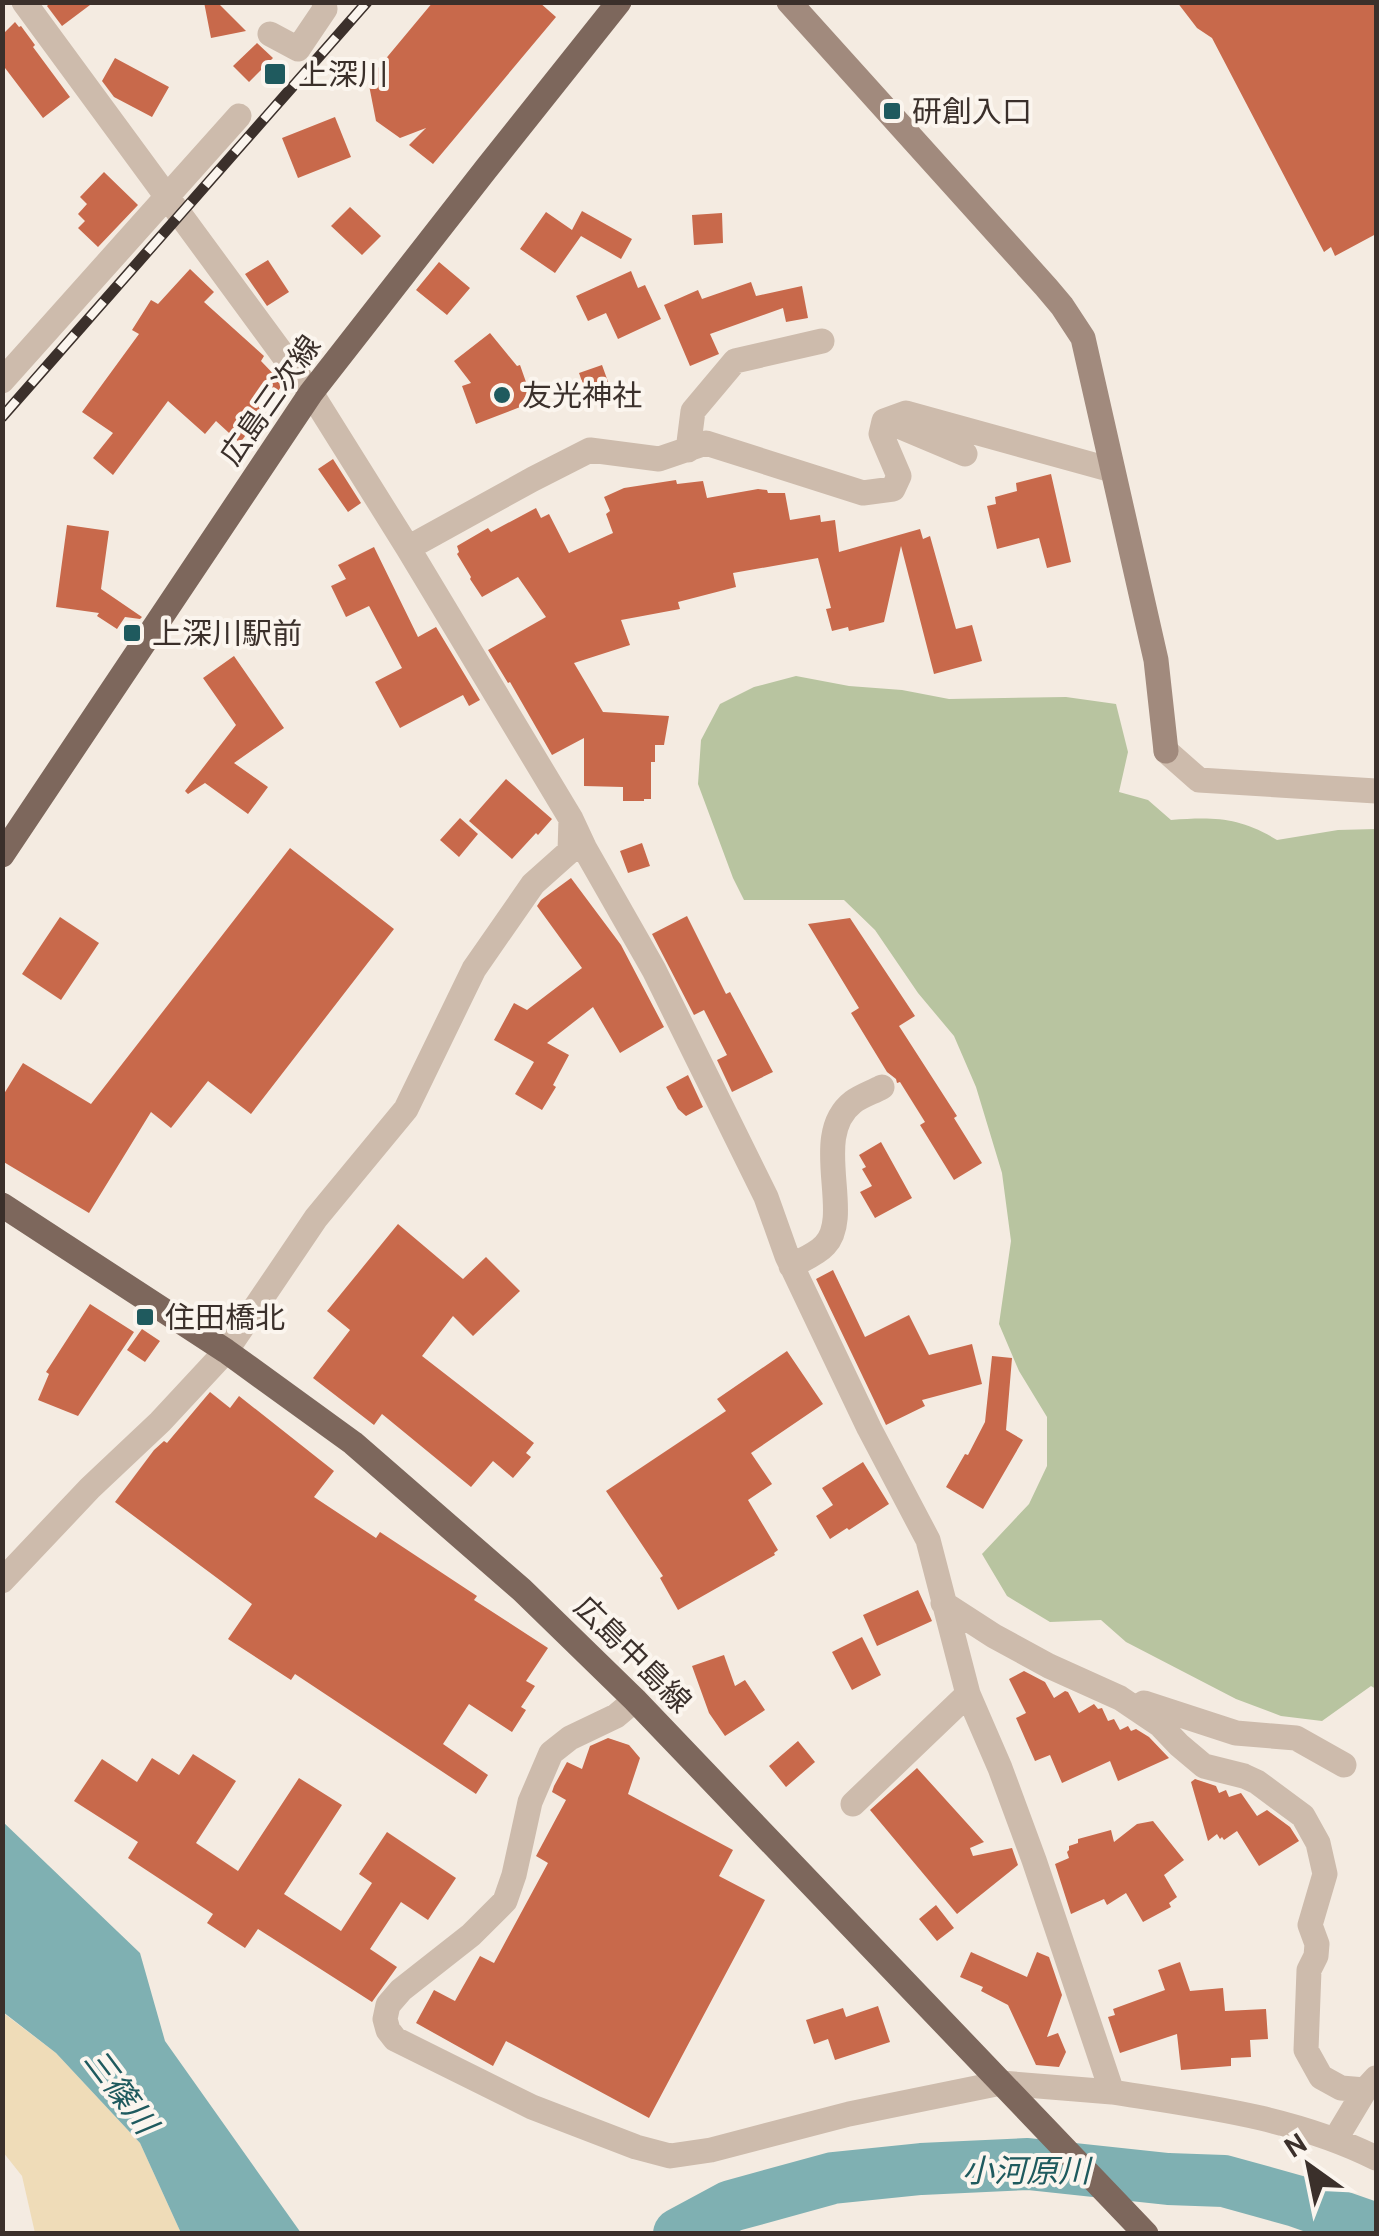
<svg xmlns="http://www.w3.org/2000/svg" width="1379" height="2236" font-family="Cabin,'Noto Sans JP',sans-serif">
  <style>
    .green { fill: #b8c4a0 }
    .sand { fill: #efdcb8 }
    .water { fill: #7fb0b2 }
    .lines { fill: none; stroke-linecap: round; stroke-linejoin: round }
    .river { stroke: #7fb0b2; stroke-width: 52 }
    .building { fill: #c8694b }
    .street { stroke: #cdbbac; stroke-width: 25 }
    .secondary { stroke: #a18a7d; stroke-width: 25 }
    .primary { stroke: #7d675c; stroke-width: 25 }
    .rail-casing { stroke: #3b302b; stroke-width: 11 }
    .rail { stroke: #fbf5ee; stroke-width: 8; stroke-dasharray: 22; stroke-linecap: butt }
    .poi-dot { fill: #1f5a5e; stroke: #fbf5ee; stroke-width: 4 }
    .labels { text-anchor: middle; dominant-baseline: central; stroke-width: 8; stroke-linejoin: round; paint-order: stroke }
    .poi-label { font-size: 30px; fill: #3b302b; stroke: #fbf5ee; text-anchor: start }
    .street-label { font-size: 30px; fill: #3b302b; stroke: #fbf5ee }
    .water-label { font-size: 32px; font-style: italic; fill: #1f5a5e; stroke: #fbf5ee }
  </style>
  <rect width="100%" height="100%" fill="#f4ebe1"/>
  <!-- green -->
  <path class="green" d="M796 676 849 686 902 690 949 699 1066 697 1116 704 1128 752 1119 792 1148 800 1171 820C1214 817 1239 817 1277 840L1338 830 1376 829V1689L1371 1686 1322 1721 1281 1716 1236 1699 1126 1642 1101 1620 1050 1622 1007 1596 982 1554 1029 1504 1047 1466V1417L1019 1371 999 1324 1011 1241 1002 1173 976 1087 954 1036 918 993 875 930 844 900H744L733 878 698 784 701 740 720 704 754 687Z"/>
  <!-- sand -->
  <path class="sand" d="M2 2012 56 2053 140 2143 181 2233H35L22 2176 3 2152Z"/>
  <!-- water -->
  <path class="water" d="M2 1821 140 1953 165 2041 301 2233H181L140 2143 56 2053 3 2012Z"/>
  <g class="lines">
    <!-- river -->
    <path class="river" d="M679 2234 731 2206 833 2178 921 2169 1028 2164 1168 2179 1224 2181 1296 2201 1376 2229"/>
  </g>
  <!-- building -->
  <path class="building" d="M51 2H94L62 26 47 6Z
    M204 2H217L246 31 211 38Z
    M433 2H539L556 17 433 164 409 145 426 128 400 138 376 121 368 80Z
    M1177 2H1376V234L1335 256 1331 247 1324 252 1212 38 1197 28Z
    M15 22 19 27 21 26 35 45 33 47 70 97 43 118 2 64V35Z
    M257 43 273 58 249 82 233 66Z
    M115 58 169 87 152 117 114 97 102 81Z
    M335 117 351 157 298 178 282 138Z
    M104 172 138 205 98 247 78 228 85 221 78 214 87 204 80 197Z
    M350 207 381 236 362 255 331 226Z
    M582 211 632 239 621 259 581 236 555 273 520 249 546 212 572 230Z
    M722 213 723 243 694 245 692 215Z
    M268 260 289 292 267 306 245 274Z
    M439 262 470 288 447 315 416 290Z
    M190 269 214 292 204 302 264 356 261 361 283 384 240 443 216 421 205 434 168 401 113 475 93 458 113 433 82 412 139 334 132 330 151 300 158 304Z
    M631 271 638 288 645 285 661 319 618 339 606 313 588 321 576 296Z
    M751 282 756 296 802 286 808 318 786 322 783 308 710 334 719 354 690 366 664 305 698 290 702 299Z
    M490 333 517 366 520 365 533 402 476 424 462 386 471 383 454 361Z
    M602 365 611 390 588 398 579 373Z
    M333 459 361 503 348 512 318 469Z
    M1051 474 1071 562 1047 568 1039 538 997 549 987 506 996 504 995 497 1017 491 1016 483Z
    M676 480 677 484 703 481 707 498 758 489 767 490 768 493H785L790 520 820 515 821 522 835 520 839 552 920 529 923 539 930 536 956 629 972 625 982 661 934 674 901 546 884 622 849 631 848 627 832 631 826 609 831 608 818 558 733 573 736 587 678 602 680 609 621 620 630 645 574 663 603 712 669 716 664 745H655V762H651V799H644V801H623V787L584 786V738L552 755 510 682 508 683 488 650 546 617 518 577 482 597 470 579 471 577 457 554 459 552 457 546 488 528 491 532 536 508 541 518 549 514 569 553 613 533 606 514 610 511 604 497 624 488Z
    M67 525 109 531 101 589 142 617 140 619 125 617 117 629 97 616 99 613 56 607Z
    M374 547 418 637 436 627 480 700 469 706 463 695 400 728 375 682 402 668 369 606 346 617 331 586 346 579 338 565Z
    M234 656 284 728 234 763 268 787 248 814 205 783 188 794 185 791 236 725 203 678Z
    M506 779 552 819 538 835 536 833 512 859 469 821Z
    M460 818 478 834 459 857 440 840Z
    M642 843 650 866 628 873 620 851Z
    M290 848 394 929 251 1114 208 1081 171 1128 151 1112 89 1213 2 1161V1097L23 1063 91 1104Z
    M571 878 621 945 664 1027 620 1053 593 1007 547 1043 569 1055 553 1085 556 1087 542 1110 515 1094 534 1062 494 1040 514 1003 527 1010 582 968 537 906 541 900Z
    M687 916 726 994 730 992 773 1072 732 1092 717 1060 727 1055 704 1010 694 1015 652 934Z
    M60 917 99 943 61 1000 22 974Z
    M850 918 915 1016 899 1026 957 1116 954 1118 982 1163 954 1180 920 1125 925 1122 900 1082 897 1083 896 1079 887 1072 851 1013 859 1008 808 924Z
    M688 1075 703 1107 686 1116 678 1109 666 1087Z
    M881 1142 912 1198 875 1218 860 1192 872 1186 862 1169 866 1167 859 1155Z
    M398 1224 463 1279 486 1257 520 1291 473 1336 453 1316 422 1356 534 1443 526 1453 531 1457 513 1478 493 1461 471 1487 382 1414 374 1425 313 1378 350 1330 327 1311Z
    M833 1270 865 1337 909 1315 929 1355 972 1344 982 1384 922 1400 925 1406 886 1425 816 1279Z
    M90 1304 134 1332 78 1416 38 1400 49 1374 46 1372Z
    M142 1329 160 1341 145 1362 127 1350Z
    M787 1351 823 1404 751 1453 772 1484 748 1500 778 1550 774 1553 775 1555 678 1610 660 1578 663 1576 606 1491 726 1411 717 1399Z
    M992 1356 1012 1358 1006 1430 1023 1440 983 1509 946 1487 965 1454 968 1455 985 1422Z
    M210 1392 230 1408 239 1396 334 1471 314 1497 376 1538 380 1532 477 1596 474 1600 548 1648 526 1681 535 1686 521 1707 526 1710 512 1732 469 1704 443 1744 488 1775 476 1794 295 1674 291 1680 228 1639 252 1604 115 1502 154 1450 164 1441 167 1443Z
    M863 1462 889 1504 849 1530 847 1528 830 1539 816 1516 833 1505 822 1488Z
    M918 1590 932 1621 877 1646 863 1615Z
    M862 1637 881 1675 852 1690 832 1652Z
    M724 1655 735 1686 745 1680 765 1710 725 1736 709 1713 692 1666Z
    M1024 1671 1045 1682 1054 1698 1065 1691 1068 1692 1079 1713 1094 1704 1098 1709 1102 1708 1108 1721 1114 1719 1120 1730 1128 1726 1131 1731 1136 1729 1149 1737 1169 1758 1118 1781 1110 1761 1062 1783 1050 1755 1035 1761 1016 1718 1026 1713 1009 1679Z
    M608 1738 629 1745 640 1758 628 1794 733 1850 719 1876 765 1900 649 2118 506 2041 493 2066 416 2023 434 1990 455 2001 480 1956 494 1963 548 1863 536 1856 566 1800 552 1792 554 1786 567 1762 582 1769 590 1746Z
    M798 1741 815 1762 786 1787 769 1766Z
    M193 1754 236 1781 196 1843 238 1871 299 1778 342 1805 284 1894 341 1931 372 1883 359 1874 387 1832 456 1878 428 1920 401 1902 370 1949 397 1967 372 2002 258 1929 245 1948 207 1923 213 1914 128 1858 138 1842 74 1801 102 1759 137 1782 152 1758 179 1775Z
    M917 1768 984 1842 970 1848 973 1856 1012 1848 1018 1865 957 1914 870 1810Z
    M1195 1779 1216 1786 1219 1793 1226 1790 1229 1797 1241 1793 1257 1816 1267 1810 1290 1827 1299 1841 1259 1866 1237 1831 1224 1840 1222 1837 1220 1839 1217 1834 1208 1841 1191 1782Z
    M1153 1821 1184 1860 1164 1875 1177 1897 1169 1903 1171 1907 1143 1922 1126 1893 1107 1905 1104 1899 1071 1914 1055 1864 1069 1858 1067 1852 1069 1850V1846L1078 1843V1839L1111 1830 1114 1842 1137 1824Z
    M936 1905 954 1928 937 1941 919 1919Z
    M971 1952 1027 1977 1037 1952 1049 1957 1062 1995 1047 2037 1058 2033 1066 2052 1059 2067 1036 2065 1008 2005 981 1991 983 1987 960 1977Z
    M1180 1962 1190 1991 1223 1988 1225 2011 1266 2009 1268 2039 1250 2040 1251 2057 1231 2058V2066L1181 2070 1177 2034 1120 2053 1108 2017 1115 2015 1113 2009 1165 1990 1158 1970Z
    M878 2006 890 2042 835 2060 828 2039 814 2044 806 2020 843 2008 846 2017Z"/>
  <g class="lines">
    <!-- street -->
    <path class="street" d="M24 2 311 393 408 548 571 819 585 849 654 970 766 1197 787 1256 869 1428 928 1540 968 1694 1000 1768 1034 1860 1112 2092 1001 2083 849 2114 711 2150 670 2156 636 2147 532 2107 395 2039 388 2030 385 2019 388 2005 401 1990 471 1935 505 1901 514 1875 530 1802 551 1753 570 1738 616 1716 635 1700
      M270 34 298 49 325 9 324 2
      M2 381 239 116
      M889 422 965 454
      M688 450 693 411 735 361 822 341
      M408 548 533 479 590 450 659 459 706 443 863 493 893 489 899 476 881 434 884 421 906 413 1112 470
      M1166 751 1199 780 1376 791
      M791 1266C802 1260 817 1254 825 1245 854 1214 809 1136 853 1102 861 1096 873 1092 882 1087
      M2 1581 90 1488 160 1422 226 1351 316 1218 406 1109 474 969 533 884 570 851 571 819
      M943 1603 994 1636 1049 1666 1120 1698 1160 1725 1179 1745 1204 1766 1244 1776 1257 1782 1303 1816 1318 1843 1325 1874 1310 1925 1317 1944 1316 1956 1309 1970 1306 2050 1321 2077 1341 2088 1365 2090 1376 2078
      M1144 1703 1236 1733 1296 1738 1344 1765
      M853 1804 968 1694
      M1112 2092C1201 2106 1294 2117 1376 2158
      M1335 2140 1365 2090"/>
    <!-- secondary -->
    <path class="secondary" d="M789 2 1046 287 1062 306 1083 338 1156 660 1166 751"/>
    <!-- primary -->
    <path class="primary" d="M2 855 311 393 486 169 619 2
      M2 1205 226 1351 353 1443 522 1590 635 1700 1146 2234"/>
    <!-- rail casing -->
    <g class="rail-casing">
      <path id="rail" d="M2 417 367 2"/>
    </g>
    <!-- rail -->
    <use href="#rail" class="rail"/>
  </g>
  <!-- markers -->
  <g class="poi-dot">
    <rect x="263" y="62" width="24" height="24" rx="5"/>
    <rect x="882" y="101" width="20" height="20" rx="5"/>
    <circle cx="502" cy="395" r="10"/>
    <rect x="122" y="623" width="20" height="20" rx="5"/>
    <rect x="135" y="1307" width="20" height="20" rx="5"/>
  </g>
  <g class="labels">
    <!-- poi labels -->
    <g class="poi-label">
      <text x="298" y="74">上深川</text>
      <text x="912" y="111">研創入口</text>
      <text x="522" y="395">友光神社</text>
      <text x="152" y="633">上深川駅前</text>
      <text x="165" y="1317">住田橋北</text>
    </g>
    <!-- street labels -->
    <g class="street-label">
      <text transform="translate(270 400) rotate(-55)">広島三次線</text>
      <text transform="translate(633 1654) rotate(45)">広島中島線</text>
    </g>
    <!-- water labels -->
    <g class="water-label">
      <text transform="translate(121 2091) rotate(53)">三篠川</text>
      <text x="1026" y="2170">小河原川</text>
    </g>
  </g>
  <!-- border -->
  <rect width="1379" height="2236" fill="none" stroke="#3b302b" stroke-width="10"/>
  <!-- north arrow -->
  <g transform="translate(1309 2166) rotate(327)" stroke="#fbf5ee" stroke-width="8" paint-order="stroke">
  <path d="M0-8L18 38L0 25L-18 38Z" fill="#3b302b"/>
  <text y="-15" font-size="28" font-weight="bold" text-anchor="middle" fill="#3b302b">N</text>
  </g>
</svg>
